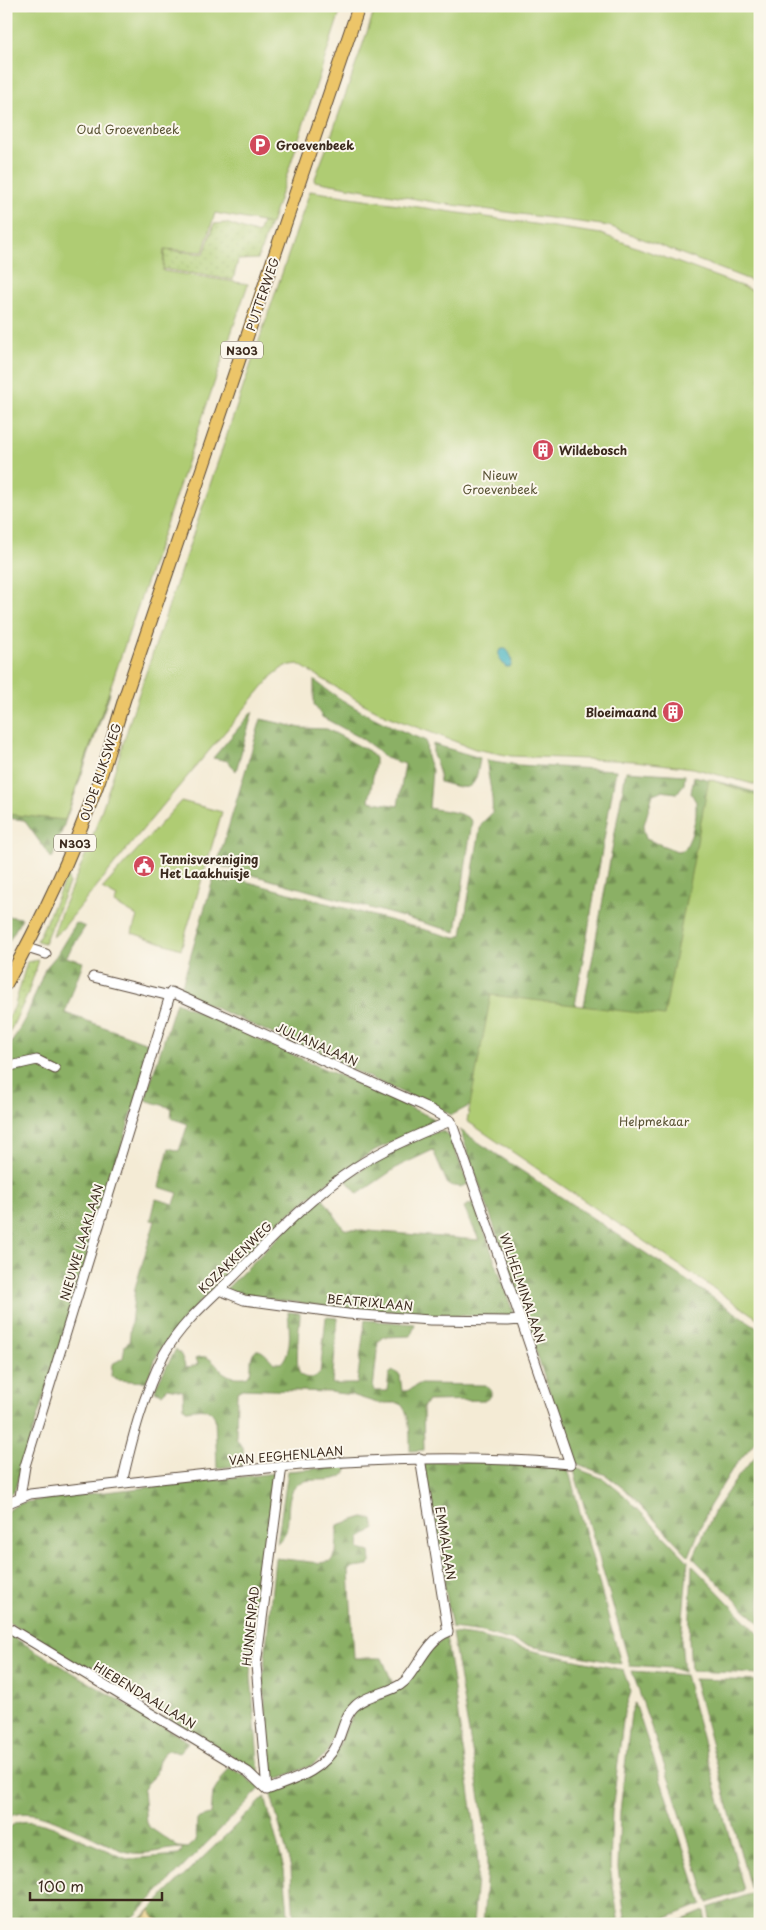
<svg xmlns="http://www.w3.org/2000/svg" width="766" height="1930" font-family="'Playpen Sans',sans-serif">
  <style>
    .grass { fill: url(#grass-dots); stroke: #757b48 }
    .forest { fill: url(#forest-firs); stroke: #636d42 }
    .sand { fill: url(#sand-dots); stroke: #94825e }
    .park { fill: #afcc73; stroke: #757b48 }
    .water { fill: #44b2bf; stroke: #406e6e }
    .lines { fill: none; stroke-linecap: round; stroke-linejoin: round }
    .minor-casing { stroke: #574739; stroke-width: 11 }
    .primary-casing { stroke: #574739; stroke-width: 14 }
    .minor { stroke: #fff; stroke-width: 9 }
    .primary { stroke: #ecc569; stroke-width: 12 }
    .labels { text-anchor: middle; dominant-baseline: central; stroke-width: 4; stroke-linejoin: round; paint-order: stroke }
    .shield { fill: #fbf7ec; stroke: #75685c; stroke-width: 1 }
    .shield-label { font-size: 11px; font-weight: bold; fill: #3b2a1e }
    .park-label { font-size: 12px; fill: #585233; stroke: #fbf7ec }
    .poi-label { font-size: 12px; font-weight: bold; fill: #3b2a1e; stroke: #fbf7ec; text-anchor: start }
    .street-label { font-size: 12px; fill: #3b2a1e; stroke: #fbf7ec }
  </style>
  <defs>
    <pattern id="grass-dots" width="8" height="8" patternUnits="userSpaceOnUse" patternTransform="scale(1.25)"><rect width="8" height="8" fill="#afcc73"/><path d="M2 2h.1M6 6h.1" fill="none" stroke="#97af63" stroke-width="1.8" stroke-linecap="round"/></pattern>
    <pattern id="forest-firs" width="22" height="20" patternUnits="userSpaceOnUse" patternTransform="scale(1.25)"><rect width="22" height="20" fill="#8bb065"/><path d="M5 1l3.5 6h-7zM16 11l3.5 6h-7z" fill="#738f53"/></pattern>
    <pattern id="sand-dots" width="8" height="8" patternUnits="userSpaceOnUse" patternTransform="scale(1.25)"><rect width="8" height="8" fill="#eeda9e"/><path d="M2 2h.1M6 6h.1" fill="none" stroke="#cdbb88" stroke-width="1.8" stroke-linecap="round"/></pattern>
  </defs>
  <rect width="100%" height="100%" fill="#fbf7ec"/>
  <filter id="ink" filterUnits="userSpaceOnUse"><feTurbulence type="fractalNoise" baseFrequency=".02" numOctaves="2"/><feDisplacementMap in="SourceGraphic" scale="10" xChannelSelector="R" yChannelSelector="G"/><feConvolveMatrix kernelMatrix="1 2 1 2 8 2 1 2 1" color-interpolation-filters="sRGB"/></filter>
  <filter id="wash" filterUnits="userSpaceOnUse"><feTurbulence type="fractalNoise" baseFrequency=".0096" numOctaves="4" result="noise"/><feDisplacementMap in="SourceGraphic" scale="20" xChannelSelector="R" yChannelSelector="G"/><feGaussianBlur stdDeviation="1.12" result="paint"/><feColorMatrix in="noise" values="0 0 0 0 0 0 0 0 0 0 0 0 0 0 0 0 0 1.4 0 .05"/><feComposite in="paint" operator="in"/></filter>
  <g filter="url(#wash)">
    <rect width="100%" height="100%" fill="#f4ebd5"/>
    <!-- grass -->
    <path class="grass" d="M276 184 283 185 258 259 238 260 233 280 163 269 165 250 204 254 214 224 226 223 258 234Z
      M67 875 69 883 44 943 37 941Z
      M39 960 27 996 6 1040V1021L14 1008 27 962Z"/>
    <!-- forest -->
    <path class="forest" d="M78 679 110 693 52 859 24 820 6 818V750Z
      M314 680C348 707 386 725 426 741L427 757 432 770 429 808C442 811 463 811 472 821L456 932 217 865 261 719 301 728 327 729 369 751 375 758V764L369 801 398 806 405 764 385 758 376 749 361 738 322 717 314 704Z
      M253 711 236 771 228 761 213 758Z
      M433 744 480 758C475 792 471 791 440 782L438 767 433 755Z
      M487 760 518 765 616 770 564 1069 496 1092 452 1115 180 992 215 873 448 936 455 938 462 935 480 829 482 823 492 813C494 794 487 778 487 760Z
      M626 771 685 775 684 784 677 793 661 791 653 794 643 828 646 839 677 851 683 850 686 847 691 836 696 816V802L691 793 694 776 731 785 760 794V1024L571 1068 585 1000Z
      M6 916 22 918 6 946Z
      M76 923 85 927 66 957 83 962 65 1013 153 1045 14 1492 6 1496V1071L33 1065 54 1075 57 1068 38 1059 6 1065V1053L27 1015 45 969 56 956Z
      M176 1002 433 1118 435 1122 433 1124 375 1150 358 1161 329 1181 278 1223 186 1316 159 1351 146 1382 117 1380 111 1376 112 1364 123 1358 125 1345 129 1342 135 1288 155 1221 151 1220 156 1199 174 1204 178 1193 159 1187 169 1148 179 1151 188 1124 171 1118 172 1108 145 1100Z
      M460 1130 760 1329V1436L733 1468 709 1507 689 1556 628 1492 606 1475 573 1462 491 1217Z
      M442 1131 449 1135 468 1184 460 1187 448 1185 433 1150 399 1166 358 1194 346 1180C365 1167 421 1132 442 1131Z
      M323 1198 344 1229 479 1240 464 1207 474 1202 514 1315 443 1316 350 1309 251 1297 226 1289 295 1221Z
      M288 1312 300 1313C300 1325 294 1365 300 1374 303 1378 309 1378 314 1378L320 1373 326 1317 338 1318 332 1384H357L365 1320 415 1324 411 1336 384 1337 378 1342 373 1389 375 1391H387L389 1374 393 1371 400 1375 402 1391H407L419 1384 482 1385H486L491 1390V1396L486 1400 427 1401 423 1408 424 1450 410 1451C410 1437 411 1411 399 1403H377L352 1395 329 1392 242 1389 237 1392 236 1438 243 1449 244 1465 217 1468 215 1418C210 1405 197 1409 186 1410L184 1408 183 1391 168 1388 162 1394 155 1391 156 1386 176 1349 181 1355 186 1368 198 1364 196 1358C212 1352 215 1368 226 1374 232 1378 240 1377 246 1377L250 1373C252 1368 250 1361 252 1356 256 1341 269 1358 274 1363H281C293 1351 289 1328 288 1312Z
      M760 1451V1624L693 1558 716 1508 740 1474Z
      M423 1461 519 1462 568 1468 621 1664 530 1646 483 1632 452 1628Z
      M348 1466C345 1489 311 1474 298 1484 280 1498 297 1528 277 1543L288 1471Z
      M573 1467 604 1479 625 1496 688 1561 681 1639 684 1672 672 1668 630 1665Z
      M277 1473 252 1656 251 1676 259 1772 6 1621V1512L18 1504 27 1502 51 1498Z
      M364 1517 373 1520 375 1529 370 1533 360 1537 359 1549 370 1552 371 1562C365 1570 356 1565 349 1570L354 1658H382L393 1684 348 1707 341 1717 328 1750 321 1759 310 1766 272 1781 263 1679 275 1558 319 1563 331 1561 336 1553 338 1525Z
      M692 1565 760 1635V1674L691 1671 689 1640Z
      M6 1633 189 1742 179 1753 168 1750C159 1756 158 1763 156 1774L148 1782 143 1791 146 1823 149 1827 178 1847 188 1848 196 1841 197 1820 199 1818 209 1815 211 1813 213 1793 229 1767 246 1777 260 1789 127 1924H6V1831C18 1816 37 1822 53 1827L127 1859 179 1855 183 1848C167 1848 149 1855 133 1853 103 1849 33 1796 6 1819Z
      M452 1633 482 1637 529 1650 623 1670 631 1692 624 1713 612 1812 610 1867 619 1924H483L487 1867 486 1834Z
      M446 1636 476 1835 478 1867 473 1924H294L291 1868 270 1791 316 1772 329 1762 339 1747 346 1727 356 1709 397 1689 427 1653Z
      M632 1671 685 1675 744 1890 708 1903 675 1797Z
      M694 1679 760 1681V1885L750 1888Z
      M635 1703 702 1904 652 1924H626L618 1868 620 1812 631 1713Z
      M265 1797 284 1869 289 1924H165L156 1919 150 1910 140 1924H137L151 1908Z
      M760 1891V1924H711L708 1908Z
      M704 1911 706 1924H673Z"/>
    <!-- sand -->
    <path class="sand" d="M150 1910 156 1919 165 1924H140Z"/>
    <!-- park -->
    <path class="park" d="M6 6H342L271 224 215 213 203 252 164 249 163 271 248 284 65 820 6 814Z
      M376 6H760V284L609 226 439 203 314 181 333 131Z
      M310 191 601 234 760 293V786L693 768 635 761 511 756 475 749 387 716 362 703 298 664 285 666 272 676 144 828 63 928 53 937C61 907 76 880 87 851 105 804 119 756 134 708Z
      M709 779 760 797V1320L467 1121 491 995 664 1016Z
      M181 801 222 812 181 949 132 933 137 916 114 903 117 897 102 889Z"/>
    <!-- water -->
    <path class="water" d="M502 649H506C511 654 514 661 510 667H506C501 662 498 657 499 651Z"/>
  </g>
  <g filter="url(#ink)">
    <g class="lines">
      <!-- minor casing -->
      <g class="minor-casing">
        <path id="minor" d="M27 948 46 954
          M93 977 170 996
          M6 1067 37 1060 55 1069
          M219 1290 244 1300 348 1314 430 1320 508 1321 521 1320
          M122 1483C132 1439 143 1395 164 1354 181 1324 207 1302 232 1278 271 1239 309 1198 356 1167 385 1148 418 1134 451 1121
          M20 1497 25 1466 171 992 424 1106 451 1121
          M6 1504 30 1494C209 1474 390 1447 570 1464L521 1320 451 1121
          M6 1626 248 1772 267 1790
          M267 1790C292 1780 323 1772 336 1745 342 1734 344 1716 354 1707 367 1693 392 1694 405 1681 418 1667 428 1639 448 1632L420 1458
          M267 1790 256 1665 282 1466"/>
      </g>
      <!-- primary casing -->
      <g class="primary-casing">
        <path id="primary" d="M6 984C42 920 72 854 97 786 108 756 116 725 126 694L359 6"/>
      </g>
      <!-- minor -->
      <use href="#minor" class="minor"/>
      <!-- primary -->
      <use href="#primary" class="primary"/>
    </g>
  </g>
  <!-- icons -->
  <defs>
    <g id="parking-disc" transform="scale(1.125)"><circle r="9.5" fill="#d1495b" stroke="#fbf7ec"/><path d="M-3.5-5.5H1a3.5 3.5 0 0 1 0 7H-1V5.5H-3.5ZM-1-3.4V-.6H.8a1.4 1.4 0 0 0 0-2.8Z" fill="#fff"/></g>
    <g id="building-disc" transform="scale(1.125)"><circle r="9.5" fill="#d1495b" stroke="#fbf7ec"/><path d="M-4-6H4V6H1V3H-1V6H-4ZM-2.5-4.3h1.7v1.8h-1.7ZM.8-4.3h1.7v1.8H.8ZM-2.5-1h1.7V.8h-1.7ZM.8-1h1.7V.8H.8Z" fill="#fff"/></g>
    <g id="civic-disc" transform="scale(1.125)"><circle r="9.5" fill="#d1495b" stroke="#fbf7ec"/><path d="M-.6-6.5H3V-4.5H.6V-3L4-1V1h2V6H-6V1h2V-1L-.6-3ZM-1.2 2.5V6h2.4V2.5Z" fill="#fff"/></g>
  </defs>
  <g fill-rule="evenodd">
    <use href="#parking-disc" x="260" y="145"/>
    <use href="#building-disc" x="543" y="450"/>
    <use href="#building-disc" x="673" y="712"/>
    <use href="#civic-disc" x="144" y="866"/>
  </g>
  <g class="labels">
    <!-- shield labels -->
    <g class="shield">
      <rect x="221" y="341.5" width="42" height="17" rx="4"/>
      <rect x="54" y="834.5" width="42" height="17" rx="4"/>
    </g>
    <g class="shield-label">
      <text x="242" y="350">N303</text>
      <text x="75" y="843">N303</text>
    </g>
    <!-- park labels -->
    <g class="park-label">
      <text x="128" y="129">Oud Groevenbeek</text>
      <text x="500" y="475">Nieuw<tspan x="500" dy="14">Groevenbeek</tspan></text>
      <text x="654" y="1121">Helpmekaar</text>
    </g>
    <!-- poi labels -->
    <g class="poi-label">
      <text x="276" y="145">Groevenbeek</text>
      <text x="559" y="450">Wildebosch</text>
      <text x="657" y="712" text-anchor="end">Bloeimaand</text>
      <text x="160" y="859">Tennisvereniging<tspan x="160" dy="14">Het Laakhuisje</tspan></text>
    </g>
    <!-- street labels -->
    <g class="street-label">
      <text transform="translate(262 294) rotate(-71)">PUTTERWEG</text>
      <text transform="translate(100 772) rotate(-71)">OUDE RIJKSWEG</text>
      <text transform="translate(317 1044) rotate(24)">JULIANALAAN</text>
      <text transform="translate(81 1242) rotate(-73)">NIEUWE LAAKLAAN</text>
      <text transform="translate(235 1257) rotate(-44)">KOZAKKENWEG</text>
      <text transform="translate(523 1288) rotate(71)">WILHELMINALAAN</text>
      <text transform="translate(370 1302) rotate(5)">BEATRIXLAAN</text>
      <text transform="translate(286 1455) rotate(-5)">VAN EEGHENLAAN</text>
      <text transform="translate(446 1543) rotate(81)">EMMALAAN</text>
      <text transform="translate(250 1626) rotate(-84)">HUNNENPAD</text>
      <text transform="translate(145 1695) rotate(31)">HIEBENDAALLAAN</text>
    </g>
  </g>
  <!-- margin -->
  <rect width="766" height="1930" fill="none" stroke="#fbf7ec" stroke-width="25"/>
  <!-- scale -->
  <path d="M30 1892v8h132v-8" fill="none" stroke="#3b2a1e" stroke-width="2.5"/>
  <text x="38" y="1892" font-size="15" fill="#3b2a1e" stroke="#fbf7ec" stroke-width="4" paint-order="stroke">100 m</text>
</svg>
